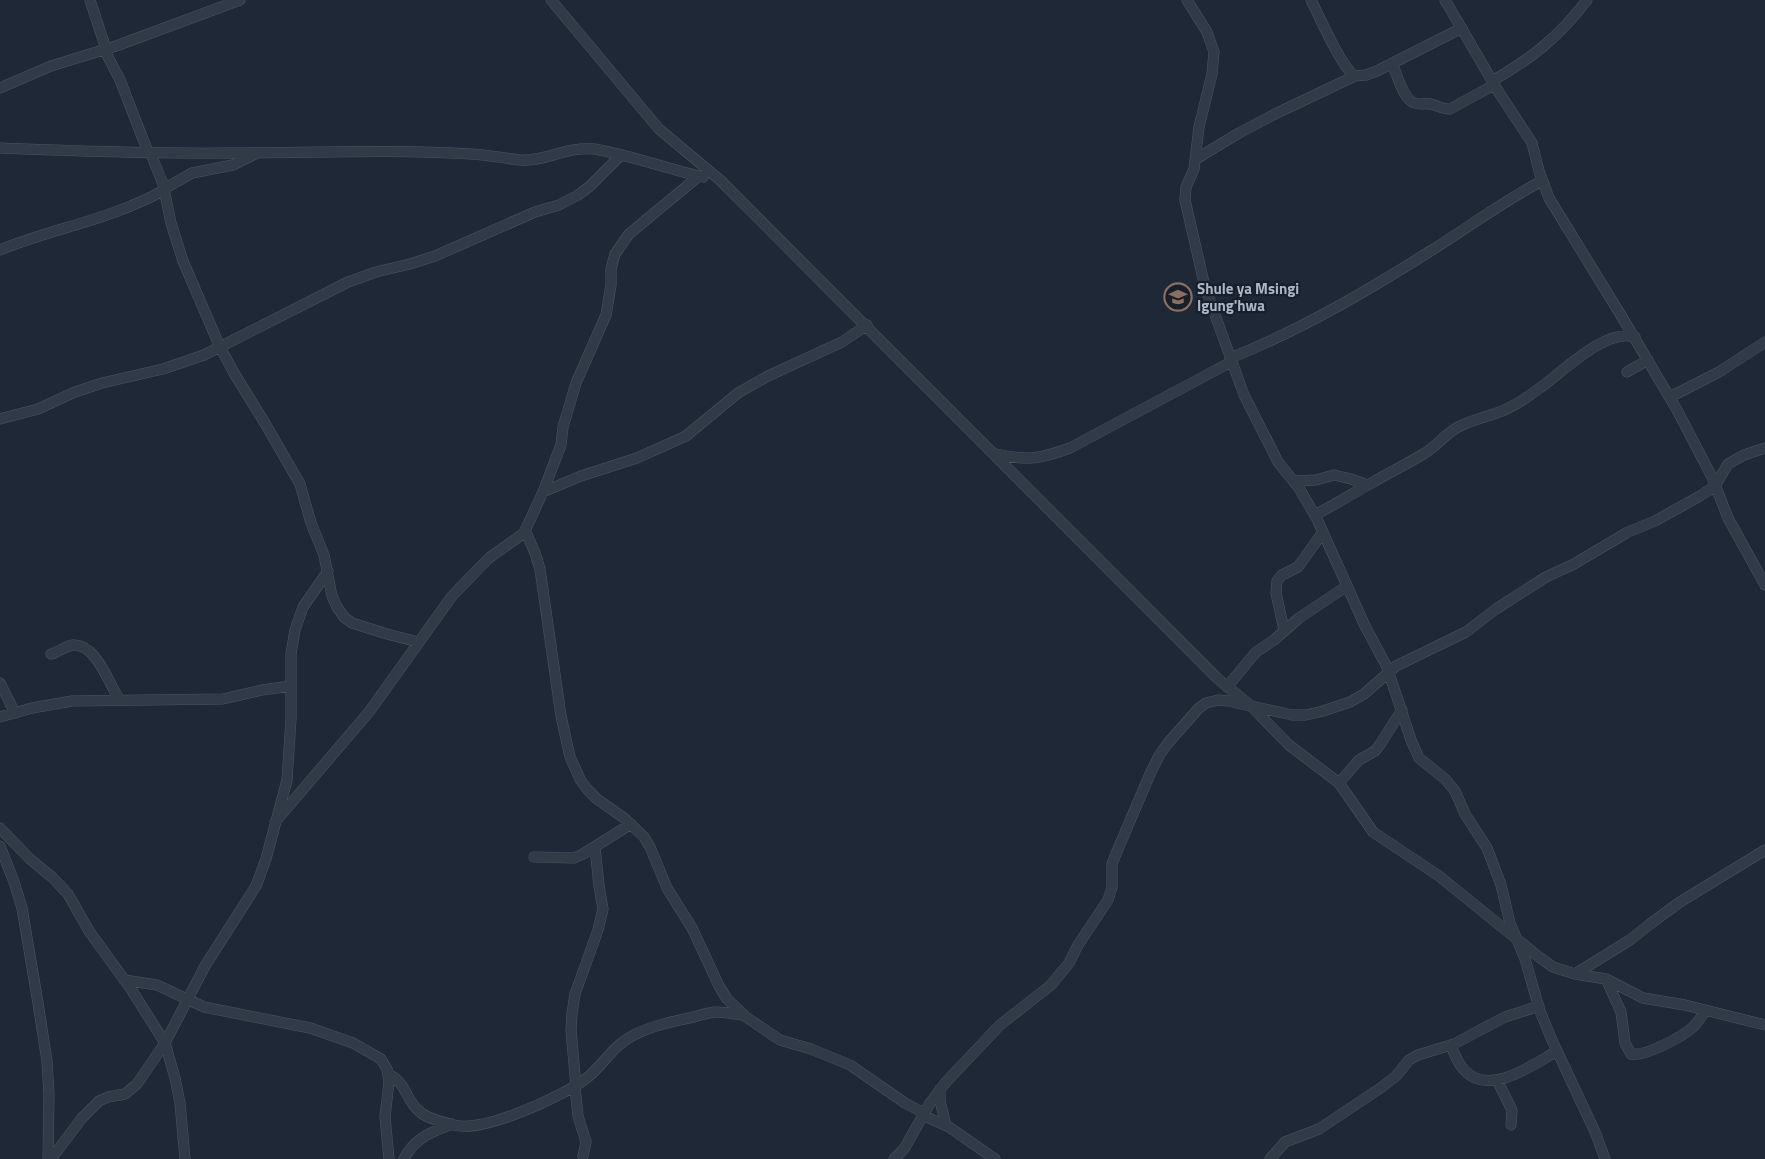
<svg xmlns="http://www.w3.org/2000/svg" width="1765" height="1159" font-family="'Titillium Web',sans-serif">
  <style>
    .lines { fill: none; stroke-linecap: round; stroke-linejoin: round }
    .minor-casing { stroke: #4c5562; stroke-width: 11 }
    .minor { stroke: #313a47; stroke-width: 10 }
    .labels { text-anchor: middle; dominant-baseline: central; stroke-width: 4.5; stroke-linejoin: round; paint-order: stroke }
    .poi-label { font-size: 15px; font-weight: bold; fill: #abb5c5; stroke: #171f2b; text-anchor: start }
  </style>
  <rect width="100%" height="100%" fill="#1e2837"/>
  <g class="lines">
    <!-- minor casing -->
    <g class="minor-casing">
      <path id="minor" d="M90 0 106 49
        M551 0 659 129 720 180 1218 679 1250 705 1289 745 1339 783 1373 832 1439 876 1539 957 1553 967 1575 974 1606 979 1643 998 1685 1005 1765 1025
        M1187 0 1207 32 1214 52 1212 74 1199 127 1194 169 1186 187 1185 200 1205 287 1244 395 1278 462 1299 488 1317 519 1365 626 1387 667 1411 740 1419 758 1445 779 1455 791 1465 814 1487 848 1501 885 1510 923 1525 959 1540 1011 1551 1038 1596 1134 1605 1159
        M1311 0C1321 20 1339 62 1354 76L1366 75 1377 71 1462 28
        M1445 0 1498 91 1532 143 1539 171 1549 198 1622 317 1677 410 1712 477 1728 518 1765 585
        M104 49 120 80 148 152
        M1392 63C1397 74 1403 100 1415 103 1420 105 1426 103 1431 104 1438 106 1443 109 1450 109L1494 85
        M1492 81C1531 59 1560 36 1587 0
        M0 88 51 66 116 46 240 0
        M0 148C75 151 151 154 226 153 308 153 390 149 471 154 488 155 504 158 520 160 545 162 566 146 594 149 631 155 667 169 703 177
        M150 152 163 184 171 223 183 261 220 347 234 373 266 425 300 484 311 523 324 555 332 596 337 607 344 617 352 623 387 634 418 642
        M1196 159 1239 133 1277 113 1355 76
        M164 189 192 173 233 165 255 154
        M0 250C54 228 113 219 164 190
        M1230 358C1301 330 1367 291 1432 250 1469 227 1503 201 1542 181
        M1627 372 1648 360
        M1670 397 1719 372 1765 342
        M0 419 38 409 75 392 102 383 163 369 204 355 348 282 376 272 410 264 435 256 535 212 559 205 578 195 589 187 621 155
        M996 454C1028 461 1040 459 1070 448L1231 362
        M1294 481 1316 480 1334 475 1351 479 1367 485
        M543 492 581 476 637 458 686 436 738 393 768 376 842 342 867 325
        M1315 515C1336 504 1355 492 1375 481 1392 471 1409 463 1425 453 1437 445 1446 434 1458 427 1470 421 1481 418 1494 414 1509 409 1524 400 1537 390 1561 374 1604 328 1635 337
        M525 530 535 553 540 569 561 716 570 757 581 781 587 789 597 799 624 818 644 837 650 847 667 888 692 928 719 986 727 999 746 1017 780 1040 811 1049 850 1065 905 1103 924 1113
        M1284 630 1276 593 1277 581 1282 575 1298 567 1323 532
        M51 654C58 652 66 646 73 645 96 643 109 684 119 699
        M0 683 15 713
        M1227 687 1256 652 1274 640 1299 618 1347 586
        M0 717 32 708 72 701 223 699 262 690 291 686
        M1339 783 1359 760 1375 751 1379 746 1402 710
        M275 822 369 712 452 596 489 558 524 533 543 492 561 445 563 427 576 383 606 315 611 285V269L615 254 629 234 699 176
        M0 828 30 859 53 878 68 894 89 931 131 989 165 1043 175 1078 180 1103 185 1159
        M0 846 14 882 22 908 38 1003 47 1061 49 1095 48 1159
        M534 857 574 858 583 854 631 824
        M1575 974 1630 940 1650 924 1680 902 1765 850
        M1606 979 1621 1012 1625 1043 1631 1054C1645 1057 1682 1037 1693 1027 1698 1022 1702 1016 1705 1011
        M124 980 157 985 204 1007 310 1028 353 1043 381 1059 387 1069 389 1082 385 1117 389 1159
        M1451 1045C1454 1054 1458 1063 1464 1070 1489 1097 1533 1065 1557 1051
        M388 1074C407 1083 405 1099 419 1111 427 1119 443 1122 454 1125 483 1133 565 1096 588 1077 605 1063 615 1043 636 1034 654 1025 675 1021 694 1017 701 1015 709 1012 717 1012 725 1012 734 1014 743 1015
        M1497 1080 1512 1110 1511 1125
        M576 1086 571 1030 572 1013 575 994 598 930 603 909 599 886 595 847
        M575 1087 578 1116 586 1142 583 1156
        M940 1089V1101L946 1125
        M922 1115 949 1127 995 1159
        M51 1159 82 1118 99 1101 108 1097 125 1094 137 1084 165 1043 205 966 256 886 266 859 287 780 291 719V654L295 630 303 607 328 571
        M404 1159C414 1138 432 1132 452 1124
        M894 1159 904 1149 930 1103 946 1082 1000 1025 1051 985 1069 963 1078 945 1108 900 1112 887V864L1115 856 1150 774 1160 754 1168 743 1199 708 1206 703 1218 700 1228 701 1292 715H1306L1323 711 1350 702 1364 694 1396 666 1466 632 1496 609 1546 577 1574 564 1628 532 1655 521 1700 496 1715 486 1728 464 1744 455 1765 448
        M1270 1159 1285 1142 1319 1129 1382 1087 1396 1076 1409 1060 1418 1055 1454 1044 1505 1017 1539 1006"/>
    </g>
    <!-- minor -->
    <use href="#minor" class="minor"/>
  </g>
  <!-- icons -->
  <defs>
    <g id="school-ring" transform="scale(1.4375)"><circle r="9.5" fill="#171f2b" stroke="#8d6e63" stroke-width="1.5"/><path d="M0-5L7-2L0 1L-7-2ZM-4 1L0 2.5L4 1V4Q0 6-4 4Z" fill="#8d6e63"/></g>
  </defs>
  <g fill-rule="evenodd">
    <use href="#school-ring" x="1178" y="297"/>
  </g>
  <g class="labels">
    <!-- poi labels -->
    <g class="poi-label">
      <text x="1197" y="288">Shule ya Msingi<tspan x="1197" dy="17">Igung'hwa</tspan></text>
    </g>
  </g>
</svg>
